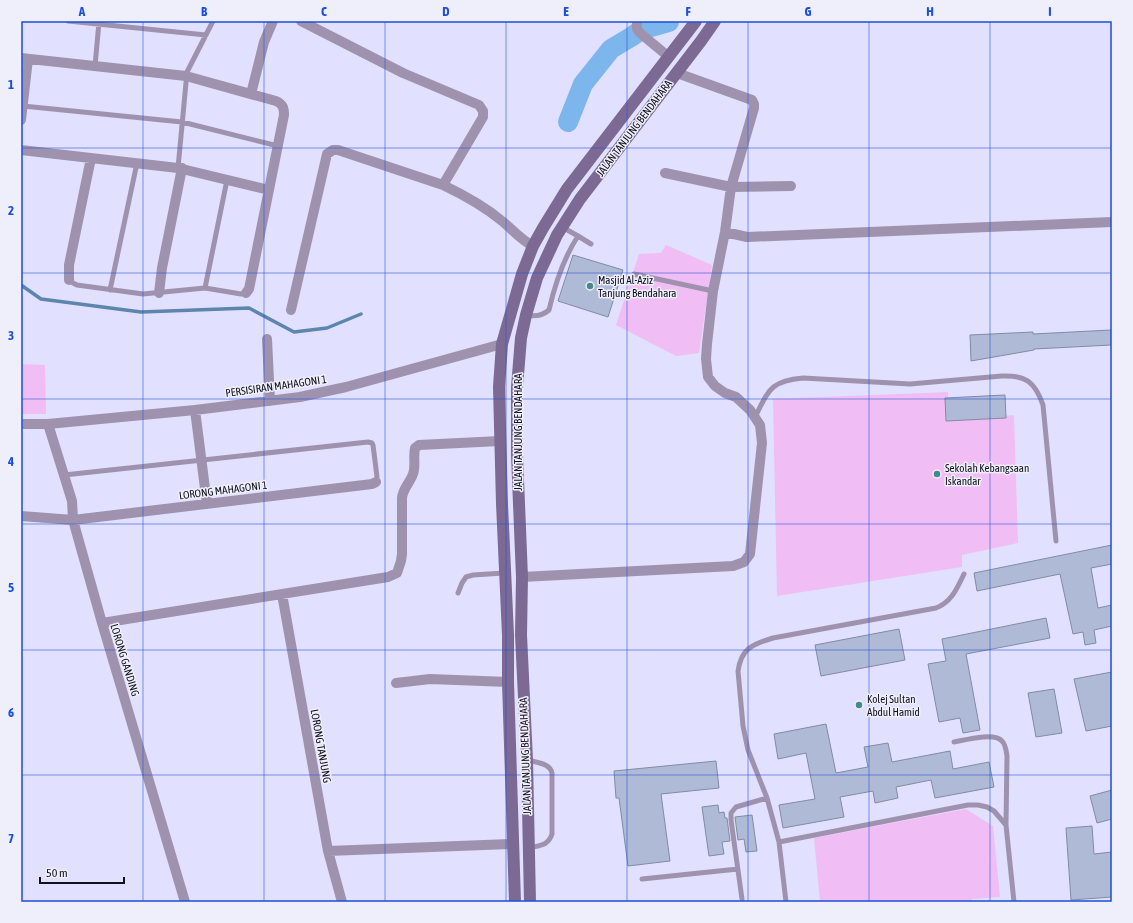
<svg xmlns="http://www.w3.org/2000/svg" width="1133" height="923" font-family="'Asap Condensed',sans-serif">
  <style>
    .green { fill: #f0bef4 }
    .lines { fill: none; stroke-linecap: round; stroke-linejoin: round }
    .stream { stroke: #5d85ae; stroke-width: 3.5 }
    .river { stroke: #7db6ec; stroke-width: 20 }
    .building { fill: #afbbd6; stroke: #808ba5 }
    .lane { stroke: #9f92af; stroke-width: 5 }
    .street { stroke: #9f92af; stroke-width: 10 }
    .secondary { stroke: #7d6a94; stroke-width: 12 }
    .grid { fill: none; stroke: #1d4ed8; stroke-width: 1; stroke-opacity: 0.55 }
    .poi-dot { fill: #448b88; stroke: #efeffc; stroke-width: 1.5 }
    .labels { text-anchor: middle; dominant-baseline: central; stroke-width: 3; stroke-linejoin: round; paint-order: stroke }
    .street-label { font-size: 11px; fill: #12121c; stroke: #efeffc }
    .poi-label { font-size: 11px; fill: #12121c; stroke: #efeffc; text-anchor: start }
    .neatline { fill: none; stroke: #1d4ed8; stroke-width: 1.5 }
    .grid-label { font-size: 13px; text-anchor: middle; font-weight: bold; fill: #1d4ed8 }
  </style>
  <rect width="100%" height="100%" fill="#e1e0ff"/>
  <!-- green -->
  <path class="green" d="M666 245 712 265 699 353 676 356 616 325 639 254 661 253Z
    M21 364 45 365 46 414H21Z
    M948 392 949 420 1014 415 1018 543 962 555V567L777 596 773 399Z
    M966 809 993 826 1000 897 972 899V902H820L814 838Z"/>
  <g class="lines">
    <!-- stream -->
    <path class="stream" d="M21 285 41 299 141 312 249 308 294 332 327 328 361 314"/>
    <!-- river -->
    <path class="river" d="M568 122 583 84 611 49 631 37 641 30 669 22V21"/>
  </g>
  <!-- building -->
  <path class="building" d="M573 255 623 270 608 317 558 301Z
    M1111 330V345L1034 349V350L971 361 970 335 1033 332V334Z
    M1005 395 1006 418 946 421 945 398Z
    M1112 545V564L1091 568 1098 608 1112 605V626L1094 630 1096 643 1085 645 1083 632 1073 634 1060 574 977 591 974 573Z
    M1046 618 1050 638 966 654 980 730 963 733 960 718 939 722 928 664 946 661 942 639Z
    M899 629 905 660 821 676 815 645Z
    M1112 672V726L1086 731 1074 679Z
    M1054 689 1062 733 1036 737 1028 693Z
    M826 724 836 773 868 767 864 747 888 743 892 762 950 751 953 769 989 762 994 787 935 798 931 780 896 787 898 798 875 803 873 791 840 797 844 817 783 828 779 805 815 799 806 753 778 759 774 734Z
    M716 761 719 788 661 794 670 861 628 866 619 798H616L614 771Z
    M1112 790V819L1097 823 1090 796Z
    M718 805 719 813 724 812 725 818H727L730 841 722 842 724 854 709 856 702 807Z
    M752 815 757 851 746 852 744 839 738 840 735 817Z
    M1092 826 1094 854 1112 852V897L1071 900 1066 828Z"/>
  <g class="lines">
    <!-- lane -->
    <path class="lane" d="M68 21 206 35
      M95 66 99 22
      M23 106 182 122 278 146
      M178 168 187 72 213 21
      M578 236 591 244
      M634 274 713 291
      M69 280 73 283 77 285 143 294 205 288 241 294 246 293
      M205 288 227 180
      M110 290 137 163
      M526 315C535 317 542 316 549 310 555 284 563 259 578 236L562 227
      M755 417C769 390 770 381 803 378L910 384 1002 376C1026 375 1035 382 1043 405L1056 541
      M64 475 368 442 372 443 373 445 377 477 376 482
      M458 593 462 583 466 577 473 575 504 573
      M954 742C965 740 994 732 1002 741 1006 745 1006 751 1007 756L1006 825
      M528 760C537 763 550 763 552 773V834C548 846 540 845 529 848
      M779 842 767 798 748 750 743 726 738 671C741 649 752 644 773 638L936 608C952 602 957 588 964 574
      M642 879 738 869
      M742 899 731 820V813L736 807 767 798
      M786 902 779 842 968 805H978L987 807 994 811 1006 825 1014 902"/>
    <!-- street -->
    <path class="street" d="M301 21 403 73 479 105 483 111V117L443 185
      M637 21V29L640 33 669 57
      M21 58 186 76 276 101C283 104 284 108 284 115L249 289 246 293
      M251 94 264 42 273 21
      M21 120 28 59
      M21 150 178 168 269 190
      M665 173 731 187 791 186
      M725 232 747 237 1112 222
      M69 280V265L91 158
      M159 293 162 268 182 168
      M291 310 327 154 333 150H338L443 185C464 195 484 206 502 221 512 229 521 240 533 246
      M267 339 270 401
      M195 410 207 504
      M21 424H48L195 410 300 397 346 387 502 344
      M48 424 72 501 73 520 102 623 185 902
      M21 516 73 520 372 484 376 482
      M522 577 733 566 744 562 750 554 762 443 760 425 750 410 736 397 725 393 715 386 708 377 706 359 707 344 713 291 725 232 731 187 754 108V104L752 100 677 73
      M282 594 328 851 342 902
      M102 623 388 577 397 573 401 561 402 554V498C403 488 410 483 413 474 416 466 413 457 415 448L419 445 500 441
      M396 683 430 679 508 682
      M328 851 513 844"/>
    <!-- secondary -->
    <path class="secondary" d="M515 902 508 682V635L502 504 499 387 502 344 522 274 533 246 543 228 567 189 696 21
      M530 902 527 760 521 635 522 577 517 455V387L521 338 526 315 537 278 557 235 580 199 701 41 715 21"/>
  </g>
  <!-- grid -->
  <path class="grid" d="M143 21V902M264 21V902M385 21V902M506 21V902M627 21V902M748 21V902M869 21V902M990 21V902M21 148H1112M21 273H1112M21 399H1112M21 524H1112M21 650H1112M21 775H1112"/>
  <!-- markers -->
  <g class="poi-dot">
    <circle cx="590" cy="286" r="4"/>
    <circle cx="937" cy="474" r="4"/>
    <circle cx="859" cy="705" r="4"/>
  </g>
  <g class="labels">
    <!-- street labels -->
    <g class="street-label">
      <text transform="translate(634 128) rotate(-53)">JALAN TANJUNG BENDAHARA</text>
      <text transform="translate(276 386) rotate(-8)">PERSISIRAN MAHAGONI 1</text>
      <text transform="translate(518 432) rotate(-90)">JALAN TANJUNG BENDAHARA</text>
      <text transform="translate(223 490) rotate(-7)">LORONG MAHAGONI 1</text>
      <text transform="translate(125 660) rotate(73)">LORONG GANDING</text>
      <text transform="translate(321 746) rotate(80)">LORONG TANJUNG</text>
      <text transform="translate(525 756) rotate(-92)">JALAN TANJUNG BENDAHARA</text>
    </g>
    <!-- poi labels -->
    <g class="poi-label">
      <text x="598" y="280">Masjid Al-Aziz<tspan x="598" dy="13">Tanjung Bendahara</tspan></text>
      <text x="945" y="468">Sekolah Kebangsaan<tspan x="945" dy="13">Iskandar</tspan></text>
      <text x="867" y="699">Kolej Sultan<tspan x="867" dy="13">Abdul Hamid</tspan></text>
    </g>
  </g>
  <!-- border -->
  <rect width="1133" height="923" fill="none" stroke="#efeffc" stroke-width="44"/>
  <!-- scale -->
  <path d="M40 877v6h84v-6" fill="none" stroke="#12121c" stroke-width="2"/>
  <text x="46" y="877" font-size="12" fill="#12121c" stroke="#efeffc" stroke-width="3" paint-order="stroke">50 m</text>
  <rect x="22" y="22" width="1089" height="879" class="neatline"/>
  <g class="grid-label">
    <text x="82" y="16">A</text>
    <text x="204" y="16">B</text>
    <text x="324" y="16">C</text>
    <text x="446" y="16">D</text>
    <text x="566" y="16">E</text>
    <text x="688" y="16">F</text>
    <text x="808" y="16">G</text>
    <text x="930" y="16">H</text>
    <text x="1050" y="16">I</text>
    <text x="11" y="89">1</text>
    <text x="11" y="215">2</text>
    <text x="11" y="340">3</text>
    <text x="11" y="466">4</text>
    <text x="11" y="592">5</text>
    <text x="11" y="717">6</text>
    <text x="11" y="843">7</text>
  </g>
</svg>
